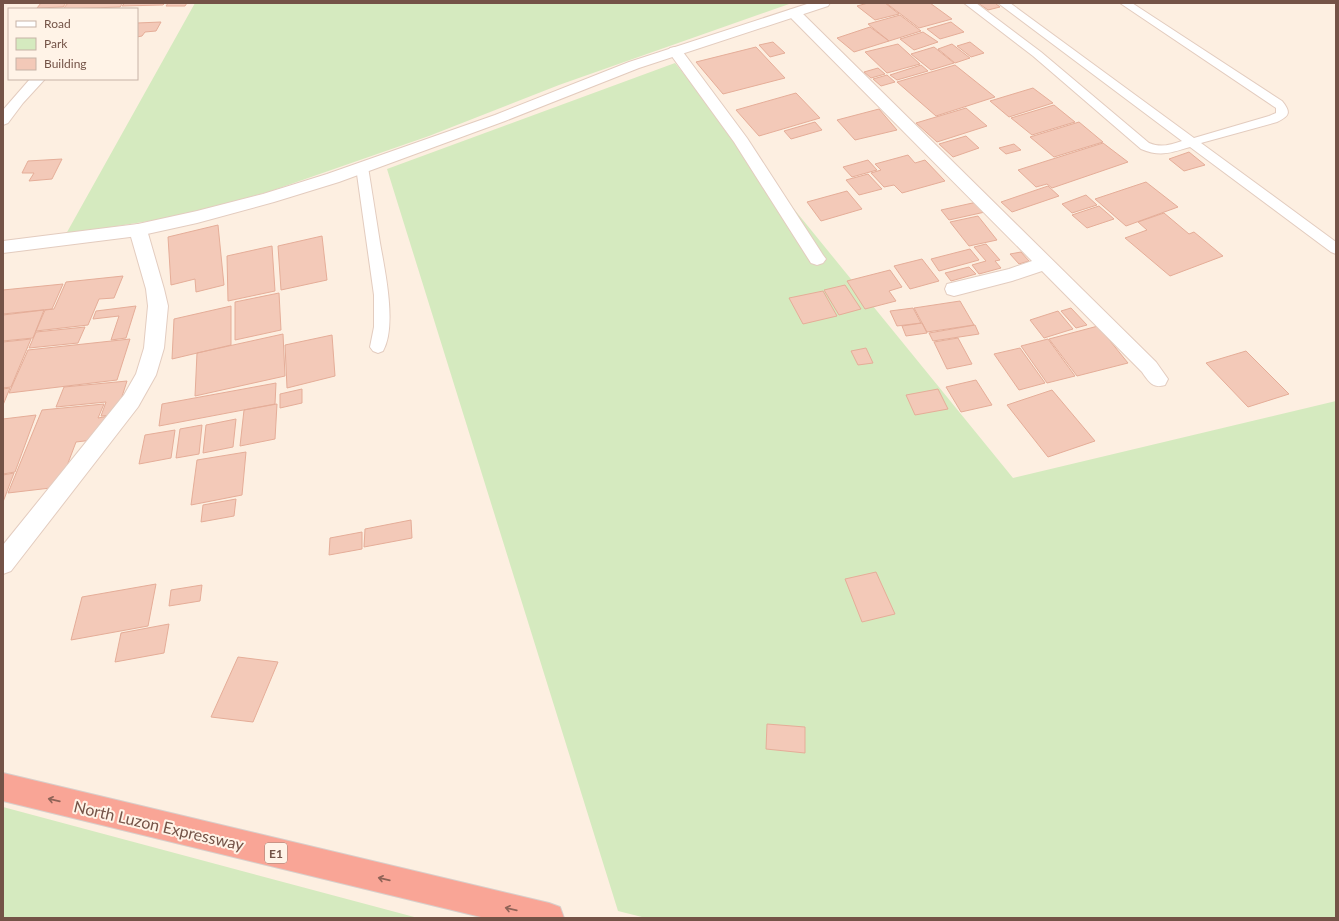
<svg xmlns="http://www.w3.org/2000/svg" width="1339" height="921" font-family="Lato,sans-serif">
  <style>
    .green { fill: #d5eabf }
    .building { fill: #f3c9b8; stroke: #e5ad98 }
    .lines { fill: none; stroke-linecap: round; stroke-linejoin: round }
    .service-casing { stroke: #e3ccbf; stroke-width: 2 }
    .minor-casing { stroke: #e3ccbf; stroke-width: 2 }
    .tertiary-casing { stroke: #e3ccbf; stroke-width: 2 }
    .motorway-casing { stroke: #d8cfcb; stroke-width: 2 }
    .service { fill: #fff; fill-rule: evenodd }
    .minor { fill: #fff; fill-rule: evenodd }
    .tertiary { fill: #fff; fill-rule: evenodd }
    .motorway { fill: #f9a596; fill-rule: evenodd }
    .oneway { stroke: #8f6357 }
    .labels { text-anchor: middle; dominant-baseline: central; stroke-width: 4; stroke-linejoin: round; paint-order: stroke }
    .shield { fill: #fff3e7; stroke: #9e8377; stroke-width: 1 }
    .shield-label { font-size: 12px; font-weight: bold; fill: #745347 }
    .near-street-label { font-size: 16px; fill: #745347; stroke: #fff3e7 }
  </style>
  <rect width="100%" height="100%" fill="#fdefe1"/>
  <!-- green -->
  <path class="green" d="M195 3H792L559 85 429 136 268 192 175 217 66 234Z
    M675 63 1013 478 1336 401V918H646L618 911 387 169Z
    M3 807 418 918H3Z"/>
  <!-- building -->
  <path class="building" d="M41 3H66L63 7 37 8Z
    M68 3H123L120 7 63 9Z
    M125 3H165L163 5 122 6Z
    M168 3H187L185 6H166Z
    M868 3H885L899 14 875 20 857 6Z
    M886 3H930L952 19 919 28Z
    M978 3H995L1000 7 988 10Z
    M900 15 921 31 889 41 868 24Z
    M161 22 156 31 145 32 142 36 137 37V23Z
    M951 22 964 32 940 39 927 29Z
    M870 27 889 41 854 52 837 38Z
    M923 32 938 42 914 50 900 39Z
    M773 42 785 53 770 57 759 45Z
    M970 42 984 53 971 57 957 46Z
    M898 44 920 64 887 73 865 52Z
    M952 44 970 58 955 63 938 49Z
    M756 47 785 78 723 94 696 62Z
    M934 47 954 63 931 70 911 54Z
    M921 65 928 71 897 80 890 75Z
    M955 65 995 97 936 116 897 82Z
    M878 68 885 74 871 78 864 72Z
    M887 75 895 82 881 86 873 79Z
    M1033 88 1053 103 1009 117 990 101Z
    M796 93 820 118 759 136 736 110Z
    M1054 105 1075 122 1032 135 1011 118Z
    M966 108 987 126 937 142 916 123Z
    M879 109 897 130 855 140 837 120Z
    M815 122 822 130 791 139 784 131Z
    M1079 122 1103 142 1054 157 1030 137Z
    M966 136 979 148 953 157 939 144Z
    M1103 143 1128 162 1052 188 1047 184 1036 187 1018 170Z
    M1014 144 1021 150 1006 154 999 148Z
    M1189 152 1205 165 1184 171 1169 159Z
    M908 155 915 163 925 160 945 181 902 193 894 185 884 187 871 173 881 170 875 164Z
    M62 159 52 179 29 181 34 173H22L28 161Z
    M868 160 877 170 852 177 843 167Z
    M868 174 882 189 859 195 846 180Z
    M1146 182 1178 207 1126 226 1095 199Z
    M1048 186 1059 196 1012 212 1001 202Z
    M847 191 862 209 821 221 807 202Z
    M1086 195 1097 205 1072 213 1062 204Z
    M977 202 985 212 949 220 941 210Z
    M1099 206 1114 219 1087 228 1072 215Z
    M1164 213 1189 234 1194 232 1223 256 1170 276 1125 238 1147 230 1138 222Z
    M978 216 997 240 969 246 950 222Z
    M218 225 224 285 196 292 195 279 171 285 168 237Z
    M322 236 327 280 281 290 278 246Z
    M986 244 1000 260 995 261 1001 268 979 274 972 265 986 261 974 247Z
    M272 246 275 291 228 301 227 256Z
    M970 249 979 260 939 271 931 259Z
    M1021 252 1029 261 1019 264 1010 254Z
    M922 259 939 281 910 289 894 266Z
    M969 267 976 274 951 281 945 273Z
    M890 270 902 287 889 291 896 301 865 309 847 281Z
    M123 276 114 298 99 299 88 325 36 331 45 310 54 309 66 282Z
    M63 284 52 309 3 314V290Z
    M845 285 861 309 839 315 824 290Z
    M823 291 837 316 803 324 789 298Z
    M279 293 281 330 235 340V302Z
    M960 301 974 325 927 332 914 308Z
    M136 306 126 338 111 340 119 316 93 319 96 311Z
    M231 306V345L172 359 174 319Z
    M913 308 921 323 897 326 890 311Z
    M1071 308 1087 325 1076 328 1061 311Z
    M44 310 33 338 3 341V315Z
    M1058 311 1073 329 1044 338 1030 320Z
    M922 323 927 333 906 336 902 326Z
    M975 325 979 334 933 341 929 333Z
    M1098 326 1128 363 1077 376 1049 339Z
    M85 327 78 343 29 348 36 332Z
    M283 334 285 376 195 396 197 353Z
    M332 335 335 376 287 388 285 345Z
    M958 338 972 364 947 369 934 342Z
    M31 339 11 387 3 388V342Z
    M130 339 117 380 9 393 28 350Z
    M1048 339 1075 376 1047 383 1021 346Z
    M866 348 873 363 858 365 851 351Z
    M1020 348 1045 383 1019 390 994 354Z
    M1246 351 1289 394 1248 407 1206 363Z
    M976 380 992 405 961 412 946 387Z
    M127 381 116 415 101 416 106 402 56 407 64 387Z
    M276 383 275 404 159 426 162 404Z
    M10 388 3 405V389Z
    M302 389V403L280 408V394Z
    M938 389 948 409 915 415 906 395Z
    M1052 390 1095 441 1048 457 1007 405Z
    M104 404 98 418 109 416 101 439 76 442 59 487 8 493 42 410Z
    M277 404 275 439 240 446 244 410Z
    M36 415 15 472 3 474V419Z
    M236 419 233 447 203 453 206 425Z
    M202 425 199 454 176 458 180 429Z
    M175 430 171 458 139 464 145 435Z
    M246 452 242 495 191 505 197 460Z
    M14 473 3 502V475Z
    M236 499 234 516 201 522 203 505Z
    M411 520 412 538 364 547 365 529Z
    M362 532V549L329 555 330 538Z
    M876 572 895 614 862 622 845 579Z
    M156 584 148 626 71 640 82 597Z
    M202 585 200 601 169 606 171 590Z
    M169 624 164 653 115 662 121 633Z
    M238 657 278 662 253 722 211 717Z
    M767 724 805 727V753L766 749Z"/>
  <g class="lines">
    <!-- service casing -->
    <g class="service-casing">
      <path id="service" d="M964 3H976L1041 52 1149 143C1161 148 1170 145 1182 141L998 3H1010L1194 138 1269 116 1276 113V108L1120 3H1132L1282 101C1291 112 1290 116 1277 122L1201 143 1336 242V254L1331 252 1190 147C1170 153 1160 157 1141 149L1033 56Z
        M362 163 366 164 368 167C372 192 376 217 380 243 385 271 397 326 383 351L378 353 373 351 370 347 374 327V295L356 167 358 164Z"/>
    </g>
    <!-- minor casing -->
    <g class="minor-casing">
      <path id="minor" d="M794 9 799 10 1156 362 1168 379 1165 385C1153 389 1149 382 1142 372L1042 271 1012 281 954 296 947 294 945 289 947 284 1009 269 1032 261 789 16 787 13 789 10Z
        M675 47 680 48 747 138 823 255 826 259 823 263 817 265 811 263 734 142 668 51 670 48Z
        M30 79H45L23 103 8 123 3 125V110Z
        M138 224 144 226 147 230 164 289 168 306 164 348 156 375 138 407 11 571 3 574V545L124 395 136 374 144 348 148 306 146 289 129 230 132 226Z"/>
    </g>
    <!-- tertiary casing -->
    <g class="tertiary-casing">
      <path id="tertiary" d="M810 3H830L828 6 639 68 505 121 339 182 274 202 197 223 138 236 3 253V241L138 224 197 211 263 194 327 174 495 115 629 62Z"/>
    </g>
    <!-- motorway casing -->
    <g class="motorway-casing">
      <path id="motorway" d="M3 773 549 903 560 907 564 918H485L3 801Z"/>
    </g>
    <!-- service -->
    <use href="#service" class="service"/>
    <!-- minor -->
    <use href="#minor" class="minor"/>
    <!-- tertiary -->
    <use href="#tertiary" class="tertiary"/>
    <!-- motorway -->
    <use href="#motorway" class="motorway"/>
  </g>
  <!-- one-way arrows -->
  <defs><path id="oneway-shaft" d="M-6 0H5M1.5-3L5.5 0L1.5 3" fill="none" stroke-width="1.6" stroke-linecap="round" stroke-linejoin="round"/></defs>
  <g class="oneway">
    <use href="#oneway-shaft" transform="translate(54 800) rotate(-167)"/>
    <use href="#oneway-shaft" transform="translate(384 879) rotate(-167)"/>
    <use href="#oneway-shaft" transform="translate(511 909) rotate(-167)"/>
  </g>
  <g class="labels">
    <!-- shield labels -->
    <rect class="shield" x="265" y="843" width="22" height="20" rx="3"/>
    <g class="shield-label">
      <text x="276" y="853">E1</text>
    </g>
    <!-- near-street labels -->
    <g class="near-street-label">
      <text transform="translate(159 825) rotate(13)">North Luzon Expressway</text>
    </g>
  </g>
  <!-- border -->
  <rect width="1339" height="921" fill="none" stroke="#745347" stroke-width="8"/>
  <!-- legend -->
  <rect x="8" y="8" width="130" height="72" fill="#fff3e7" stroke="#c7b3a7"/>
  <rect x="16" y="21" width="20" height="6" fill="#ffffff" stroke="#c7b3a7"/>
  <text x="44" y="28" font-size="12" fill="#745347">Road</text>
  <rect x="16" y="38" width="20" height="12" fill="#d5eabf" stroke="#c7b3a7"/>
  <text x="44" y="48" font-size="12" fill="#745347">Park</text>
  <rect x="16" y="58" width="20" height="12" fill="#f3c9b8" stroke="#c7b3a7"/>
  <text x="44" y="68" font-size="12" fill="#745347">Building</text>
</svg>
